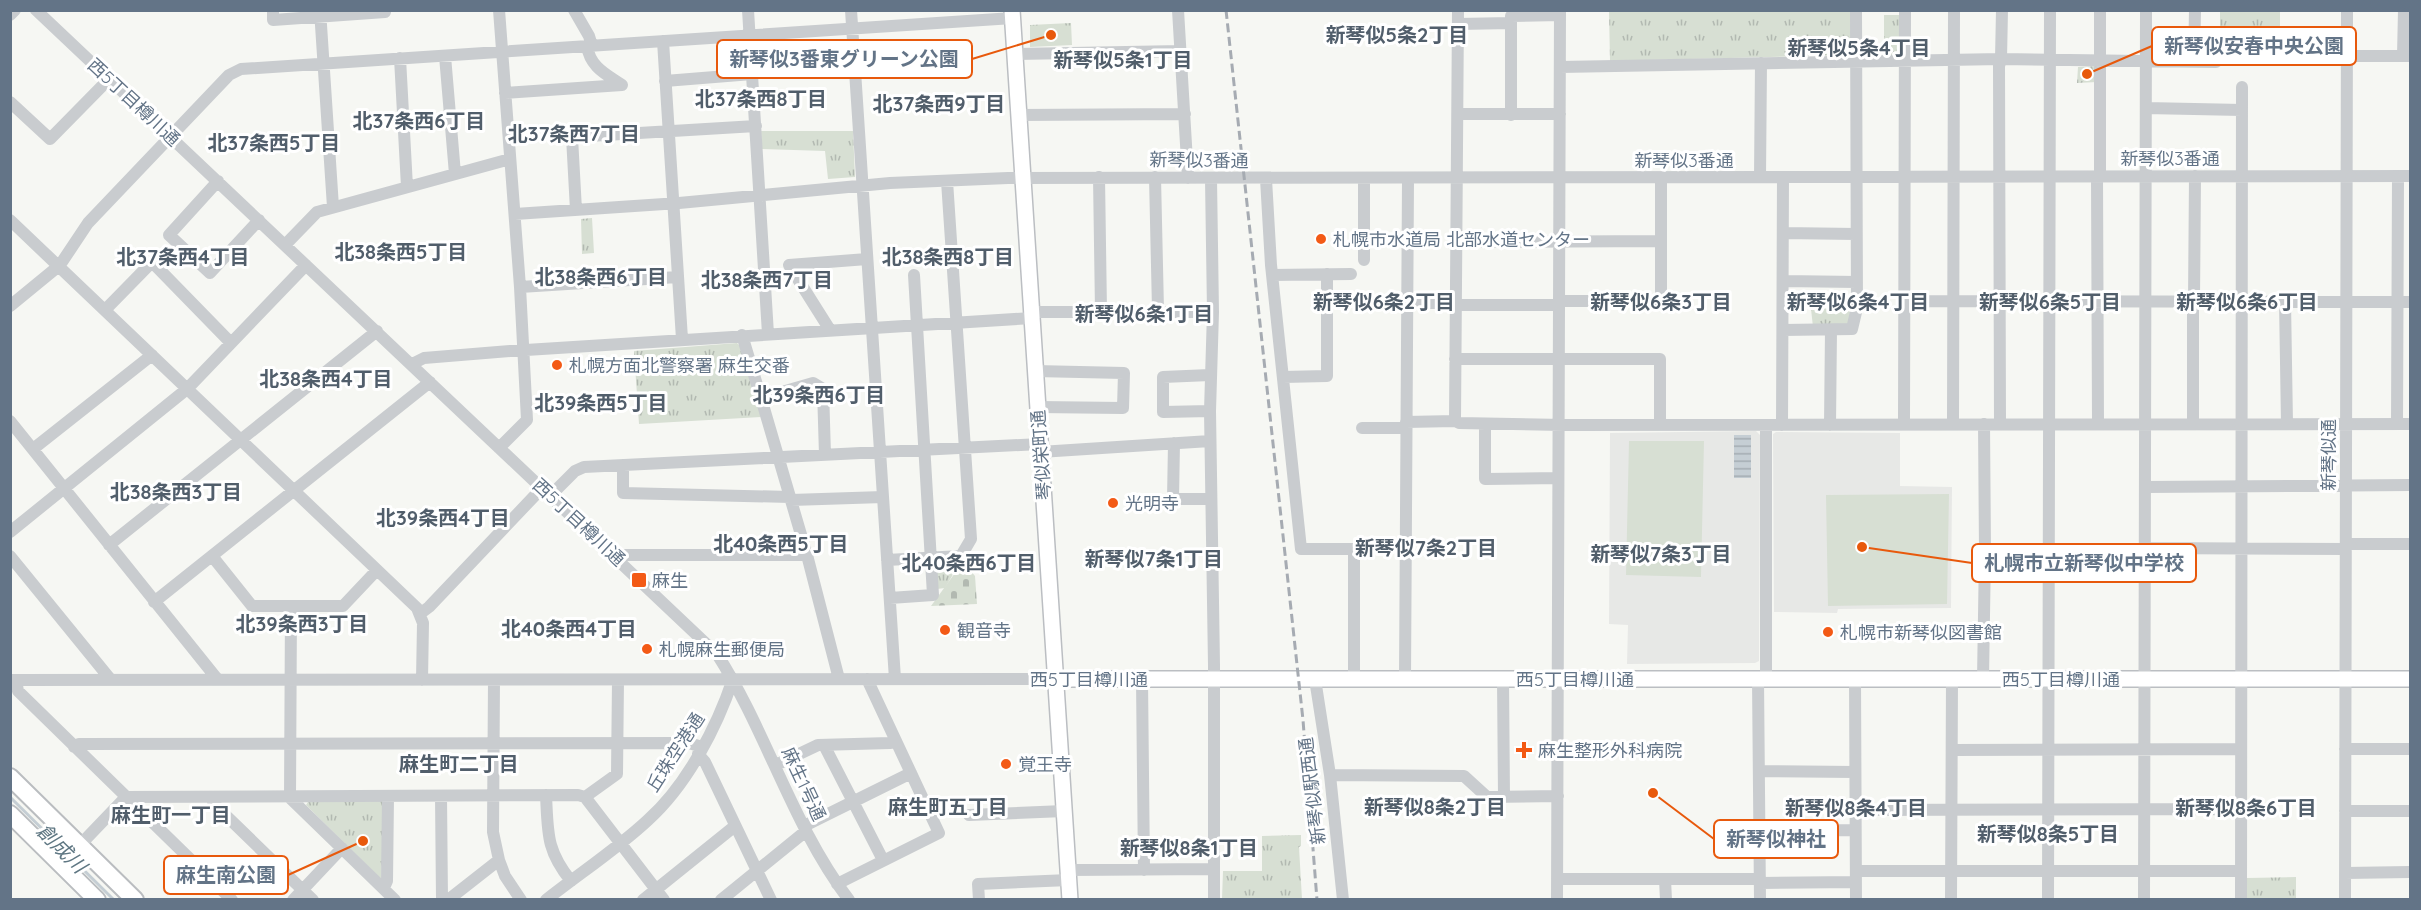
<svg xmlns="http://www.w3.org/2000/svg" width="2421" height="910" font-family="Quicksand,'Noto Sans JP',sans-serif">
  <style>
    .built { fill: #e7e8e6 }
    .grass { fill: url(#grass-tufts) }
    .cemetery { fill: url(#cemetery-stones) }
    .pitch { fill: #d7dfd3 }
    .water { fill: url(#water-rules) }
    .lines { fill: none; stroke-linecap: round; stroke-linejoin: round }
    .stream { stroke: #c5ced4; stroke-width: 3 }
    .major-casing { stroke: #bbbec2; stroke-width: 18 }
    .highway-casing { stroke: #babdc0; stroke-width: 20 }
    .minor { stroke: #c9cccf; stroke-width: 12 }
    .major { stroke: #fff; stroke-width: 15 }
    .highway { stroke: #fff; stroke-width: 16 }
    .rail { stroke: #a6abb2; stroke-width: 3; stroke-dasharray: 9 4.5; stroke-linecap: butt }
    .poi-dot { fill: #f35a16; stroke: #fff; stroke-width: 2 }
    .labels { text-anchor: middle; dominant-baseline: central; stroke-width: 6; stroke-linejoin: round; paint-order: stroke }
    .street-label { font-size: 18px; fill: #637487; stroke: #fff }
    .poi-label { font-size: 18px; fill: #637487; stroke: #fff; text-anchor: start }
    .neighbourhood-label { font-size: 20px; font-weight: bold; fill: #515e6b; stroke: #fff }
    .water-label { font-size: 20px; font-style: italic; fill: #5f7783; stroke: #fff }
    .leader { fill: none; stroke: #e8590c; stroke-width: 2 }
    .callout-dot { fill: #e8590c; stroke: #fff; stroke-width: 2 }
    .callout { fill: #fff; stroke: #e8590c; stroke-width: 2 }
    .callout-label { font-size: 20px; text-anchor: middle; font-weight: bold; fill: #637487 }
  </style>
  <defs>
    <pattern id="grass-tufts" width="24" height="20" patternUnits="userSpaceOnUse" patternTransform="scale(1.5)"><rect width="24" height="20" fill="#d7dfd3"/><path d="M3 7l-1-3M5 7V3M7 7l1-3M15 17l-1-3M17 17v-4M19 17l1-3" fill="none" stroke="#b2b9b1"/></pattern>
    <pattern id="cemetery-stones" width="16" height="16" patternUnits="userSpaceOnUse" patternTransform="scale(1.5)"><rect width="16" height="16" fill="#d7dfd3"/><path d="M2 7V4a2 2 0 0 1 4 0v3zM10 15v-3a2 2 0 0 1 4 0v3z" fill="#b2b9b1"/></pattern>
    <pattern id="water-rules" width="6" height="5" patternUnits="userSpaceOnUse" patternTransform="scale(1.5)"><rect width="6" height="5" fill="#c5ced4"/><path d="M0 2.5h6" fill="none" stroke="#a4acb2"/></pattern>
  </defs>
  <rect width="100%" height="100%" fill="#f6f7f3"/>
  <!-- built -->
  <path class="built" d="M1756 431 1760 435 1759 661 1755 663 1627 664 1628 625 1609 624 1610 433Z
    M1776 432 1900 433V486L1952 487 1951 608 1838 609 1837 613 1774 612 1773 434Z"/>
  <!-- grass -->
  <path class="grass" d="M1609 11H1851V51L1847 55 1610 61Z
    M2220 11H2280V53L2220 55Z
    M1884 15H1899L1900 52 1897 55H1884Z
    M1071 23 1072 45 1030 47V25Z
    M2097 66V82L2077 83 2078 67Z
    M761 131H853L855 177 828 179 825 151 762 149Z
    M592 218 594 253 582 254 581 219Z
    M1853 308 1848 325 1813 327 1811 309Z
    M737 343 740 346 761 417 639 424 634 351Z
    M962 559 945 588 937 589 936 561Z
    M382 801 385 804 381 879 306 805 308 802Z
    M1301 835V846L1299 847 1302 899H1222L1223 871H1262V836Z
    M2296 877V899L2246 900 2247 878Z"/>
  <!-- cemetery -->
  <path class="cemetery" d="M963 562 975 576 977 604 931 606Z"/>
  <!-- pitch -->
  <path class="pitch" d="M1629 441H1704L1701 577 1626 575Z
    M1949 494 1947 604 1828 606 1826 495Z"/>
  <!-- water -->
  <path class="water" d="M1734 435H1751V478H1734Z"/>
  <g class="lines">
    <!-- stream -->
    <path class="stream" d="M10 797 114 900"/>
    <!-- major casing -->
    <g class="major-casing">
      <path id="major" d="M1012 10 1070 900
        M1056 679H2410"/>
    </g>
    <!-- highway casing -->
    <g class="highway-casing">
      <path id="highway" d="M10 777 135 900
        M10 814 97 900"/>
    </g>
    <!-- minor -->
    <path class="minor" d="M36 10 717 654C767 732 792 825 849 900
      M273 10V20L385 12
      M320 10 333 207
      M574 10 589 36 592 46
      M748 10 768 334
      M851 10 895 679
      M1178 10 1188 178
      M1458 10 1455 421 1459 423 1564 425 2410 424
      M10 15 15 10
      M1458 24 1511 23
      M663 41 682 339
      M1015 54 1181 51
      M445 56 455 174
      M2346 56H2410
      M2403 56 2404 10
      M400 58 407 187
      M2194 62 2195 10
      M1560 67 2001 59 2216 62
      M665 81 752 74
      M505 93 622 85C606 74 590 67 587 46
      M10 102 50 139 110 78
      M2146 108 2242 110
      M1458 114H1560
      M1019 115 1185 114
      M1511 115V16L1560 15
      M1099 177 1101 311
      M1155 177 1158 310
      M1760 177 1761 63
      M2097 177 2098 424
      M2100 177V10
      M1211 179 1213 312 1210 411 1214 665V900
      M1266 179 1271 265 1301 549H1354V679
      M218 181 169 235 210 273 259 220
      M576 210 572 137 756 126
      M515 214 679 203 890 183 1008 178 2410 176
      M10 220 417 608 423 623 422 680
      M1783 233 1856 234
      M1456 242 1660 241
      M285 245 317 212 510 159
      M1364 260V179
      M1272 275 1351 274
      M1783 281 1857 282
      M520 287 678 277
      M1559 301H1661V178
      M1905 301 2410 302
      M2193 301V424
      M2194 301 2195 176
      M2285 301 2287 424
      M1407 303H1456
      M1456 305H1559
      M10 306 60 265 88 223 229 75 241 69 1013 18
      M105 310 152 262 231 343
      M1032 312H1213
      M830 330 789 265 867 259
      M1783 330 1852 329 1857 308 1856 10
      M742 335 761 398
      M1455 359H1660V425
      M412 364 424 358 510 351 1032 318
      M1035 371 1124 373 1123 408 1038 407
      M1283 377 1327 376V274
      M1210 411 1163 412V377L1210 375
      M10 421 218 680
      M1406 422 1455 421
      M1485 424V479L1558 478
      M1904 424 1905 10
      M1953 424 1954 10
      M2000 424 1999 66 2001 59 2002 10
      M2397 424 2398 176
      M1766 425V679
      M1782 425 1783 177
      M1830 425 1831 330
      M1362 428H1405
      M1174 443 1173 499H1211
      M499 448 527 420 520 287 499 10
      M33 449 152 355
      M1040 452 1210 441
      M825 455 823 389 813 383 761 398 807 555 839 679
      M623 465V493L790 497
      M2146 487 2410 485
      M551 495 575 471 584 467 1040 444
      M791 500 883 497
      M10 532 187 389 306 265
      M2346 544H2410
      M109 545 377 331
      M2146 548 2346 549
      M1985 552 2049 550
      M613 555H807
      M10 556 111 680
      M212 556 252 606H343L377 570
      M887 560 961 556 971 539 947 181
      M890 598 933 595 914 275
      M154 602 430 382
      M291 606 290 798 395 900
      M421 613 429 607 542 488
      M1142 679 1144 870
      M1315 679 1330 775 1343 900
      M1405 679 1408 179
      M1503 679 1504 797
      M1758 679 1760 900
      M1855 679 1856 900
      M1983 679 1985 552 1984 424
      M10 680 1056 679
      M16 680 18 691 232 900
      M494 680 493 832 499 860 505 876 521 900
      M824 745 883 860
      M74 747 79 744 689 743 702 747
      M2345 749H2410
      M1952 750 2241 749
      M698 754 705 762 771 900
      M776 765 818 745 890 743 896 741
      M1759 771 1854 772
      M1330 775 1464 776 1487 797 1558 796
      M546 795C548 833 546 850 571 881
      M441 796 442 900
      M211 797 214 804 313 900
      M585 797 617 774 618 680
      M1856 810 2241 809
      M2345 811H2410
      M969 815 1064 811
      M804 826 911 773
      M1759 831 1855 830
      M80 845 126 797 578 795 585 797 664 900
      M1068 870 1214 869
      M1856 871H2241
      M2345 873 2410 872
      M1557 879H1759
      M1665 879 1666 900
      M1760 883 1855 882
      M837 884 939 833 867 679
      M384 888 387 881 388 797
      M293 900 342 848
      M448 900 499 860
      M546 900C580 873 617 849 648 820 687 785 717 727 733 679
      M643 900 735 826
      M721 900 806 831
      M979 900 978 884 1069 880
      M1557 900 1560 10
      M1951 900 1952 680
      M2048 900 2050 10
      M2144 900 2146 10
      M2241 900 2242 87
      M2345 900 2347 10"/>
    <!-- major -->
    <use href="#major" class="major"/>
    <!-- highway -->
    <use href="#highway" class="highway"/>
    <!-- rail -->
    <path class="rail" d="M1226 10 1303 720 1317 900"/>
  </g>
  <!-- markers -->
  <g class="poi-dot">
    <circle cx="1321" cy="239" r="6"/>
    <circle cx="557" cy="365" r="6"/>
    <circle cx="1113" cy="503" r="6"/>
    <rect x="631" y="572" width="16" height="16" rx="3"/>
    <circle cx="945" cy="630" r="6"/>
    <circle cx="1828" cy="632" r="6"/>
    <circle cx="647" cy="649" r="6"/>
    <path d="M1521 741h6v6h6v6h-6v6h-6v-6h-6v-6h6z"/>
    <circle cx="1006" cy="764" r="6"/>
  </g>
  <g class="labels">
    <!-- street labels -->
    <g class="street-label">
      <text transform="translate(134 102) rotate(43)">西5丁目樽川通</text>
      <text x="2170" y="158">新琴似3番通</text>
      <text transform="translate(1199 160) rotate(1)">新琴似3番通</text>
      <text x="1684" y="160">新琴似3番通</text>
      <text transform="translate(1041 455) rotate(-94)">琴似栄町通</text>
      <text transform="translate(2328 455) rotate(-90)">新琴似通</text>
      <text transform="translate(579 522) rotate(43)">西5丁目樽川通</text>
      <text x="1089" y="679">西5丁目樽川通</text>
      <text x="1575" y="679">西5丁目樽川通</text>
      <text x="2061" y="679">西5丁目樽川通</text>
      <text transform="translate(675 752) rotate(-57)">丘珠空港通</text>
      <text transform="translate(804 784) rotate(65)">麻生1号通</text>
      <text transform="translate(1312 791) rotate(-97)">新琴似駅西通</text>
    </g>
    <!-- poi labels -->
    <g class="poi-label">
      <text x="1333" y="239">札幌市水道局 北部水道センター</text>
      <text x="569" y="365">札幌方面北警察署 麻生交番</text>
      <text x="1125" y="503">光明寺</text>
      <text x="652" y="580">麻生</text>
      <text x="957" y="630">観音寺</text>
      <text x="1840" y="632">札幌市新琴似図書館</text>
      <text x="659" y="649">札幌麻生郵便局</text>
      <text x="1538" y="750">麻生整形外科病院</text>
      <text x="1018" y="764">覚王寺</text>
    </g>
    <!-- neighbourhood labels -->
    <g class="neighbourhood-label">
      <text x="1397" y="34">新琴似5条2丁目</text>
      <text x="1859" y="47">新琴似5条4丁目</text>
      <text x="1123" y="59">新琴似5条1丁目</text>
      <text x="761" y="98">北37条西8丁目</text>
      <text x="939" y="103">北37条西9丁目</text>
      <text x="419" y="120">北37条西6丁目</text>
      <text x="574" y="133">北37条西7丁目</text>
      <text x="274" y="142">北37条西5丁目</text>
      <text x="401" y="251">北38条西5丁目</text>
      <text x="183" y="256">北37条西4丁目</text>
      <text x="948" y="256">北38条西8丁目</text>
      <text x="601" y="276">北38条西6丁目</text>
      <text x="767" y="279">北38条西7丁目</text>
      <text x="1384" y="301">新琴似6条2丁目</text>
      <text x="1661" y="301">新琴似6条3丁目</text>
      <text x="1858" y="301">新琴似6条4丁目</text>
      <text x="2050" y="301">新琴似6条5丁目</text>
      <text x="2247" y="301">新琴似6条6丁目</text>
      <text x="1144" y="313">新琴似6条1丁目</text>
      <text x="326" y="378">北38条西4丁目</text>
      <text x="819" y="394">北39条西6丁目</text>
      <text x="601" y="402">北39条西5丁目</text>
      <text x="176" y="491">北38条西3丁目</text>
      <text x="443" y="517">北39条西4丁目</text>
      <text x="781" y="543">北40条西5丁目</text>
      <text x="1426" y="547">新琴似7条2丁目</text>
      <text x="1661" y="553">新琴似7条3丁目</text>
      <text x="1154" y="558">新琴似7条1丁目</text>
      <text x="969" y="562">北40条西6丁目</text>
      <text x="302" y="623">北39条西3丁目</text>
      <text x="569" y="628">北40条西4丁目</text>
      <text x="459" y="763">麻生町二丁目</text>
      <text x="948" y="806">麻生町五丁目</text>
      <text x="1435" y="806">新琴似8条2丁目</text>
      <text x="1856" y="807">新琴似8条4丁目</text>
      <text x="2246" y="807">新琴似8条6丁目</text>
      <text x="171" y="814">麻生町一丁目</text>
      <text x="2048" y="833">新琴似8条5丁目</text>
      <text x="1189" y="847">新琴似8条1丁目</text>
    </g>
    <!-- water labels -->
    <g class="water-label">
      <text transform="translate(62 848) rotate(45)">創成川</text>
    </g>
  </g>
  <!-- callouts -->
  <path class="leader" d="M2087 74L2152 46M1051 35L972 59M1862 547L1972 563M1653 793L1714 839M363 841L288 875"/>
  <g class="callout-dot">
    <circle cx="2087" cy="74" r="6"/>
    <circle cx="1051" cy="35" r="6"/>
    <circle cx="1862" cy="547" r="6"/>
    <circle cx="1653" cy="793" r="6"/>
    <circle cx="363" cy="841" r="6"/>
  </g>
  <g class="callout">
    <rect x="2152" y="27" width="204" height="38" rx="6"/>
    <rect x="717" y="40" width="255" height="38" rx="6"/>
    <rect x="1972" y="544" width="224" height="38" rx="6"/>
    <rect x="1714" y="820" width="124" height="38" rx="6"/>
    <rect x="164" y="856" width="124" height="38" rx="6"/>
  </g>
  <g class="callout-label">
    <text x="2254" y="53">新琴似安春中央公園</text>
    <text x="844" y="66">新琴似3番東グリーン公園</text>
    <text x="2084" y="570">札幌市立新琴似中学校</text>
    <text x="1776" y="846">新琴似神社</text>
    <text x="226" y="882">麻生南公園</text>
  </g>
  <!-- border -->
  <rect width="2421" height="910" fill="none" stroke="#637487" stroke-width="24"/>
</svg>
